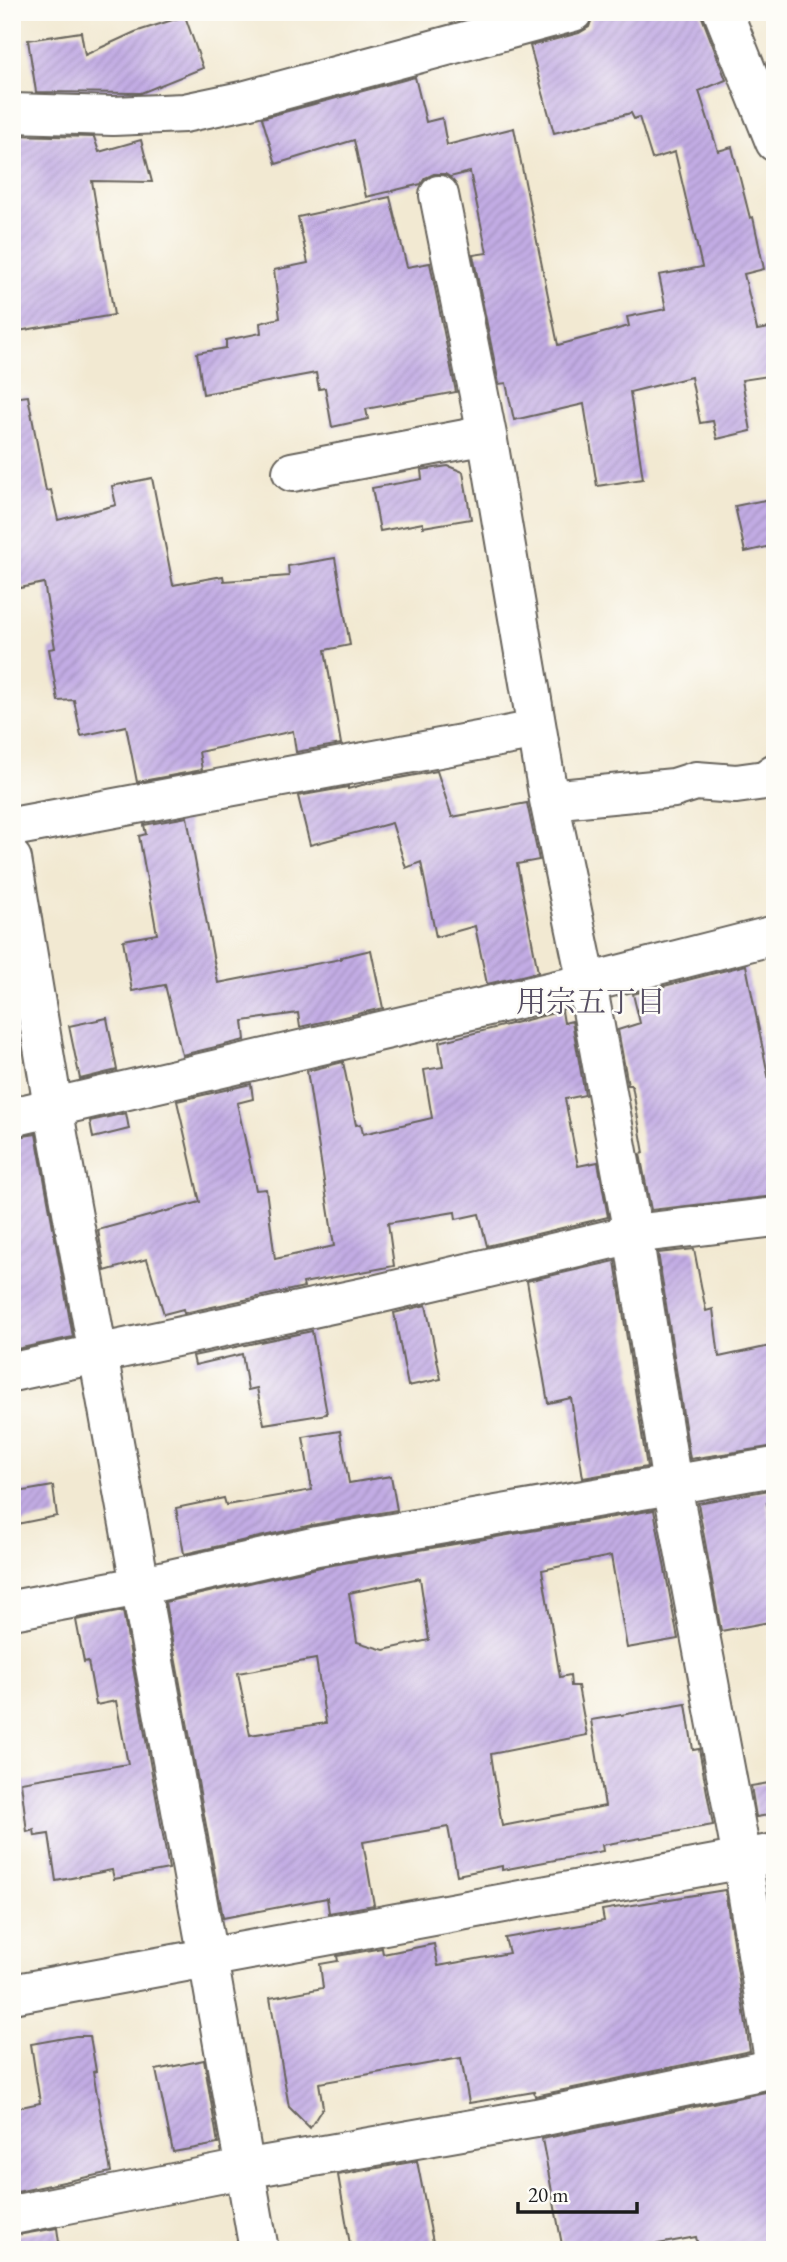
<svg xmlns="http://www.w3.org/2000/svg" width="787" height="2262" font-family="'EB Garamond','Noto Serif JP',serif">
  <style>
    .building { fill: url(#building-hatch); fill-rule: evenodd }
    .lines { fill: none; stroke-linecap: round; stroke-linejoin: round }
    .minor-casing { stroke: #67645c; stroke-width: 42 }
    .minor { stroke: #fff; stroke-width: 38 }
    .labels { text-anchor: middle; dominant-baseline: central; stroke-width: 5; stroke-linejoin: round; paint-order: stroke }
    .neighbourhood-label { font-size: 30px; fill: #564e62; stroke: #fdfcf7 }
  </style>
  <defs>
    <pattern id="building-hatch" width="6" height="6" patternUnits="userSpaceOnUse" patternTransform="scale(1.75)"><rect width="6" height="6" fill="#c2ace4"/><path d="M-1 1l2-2M0 6l6-6M5 7l2-2" fill="none" stroke="#a693c3"/></pattern>
  </defs>
  <rect width="100%" height="100%" fill="#fdfcf7"/>
  <filter id="ink" filterUnits="userSpaceOnUse"><feTurbulence type="fractalNoise" baseFrequency=".0143" numOctaves="2"/><feDisplacementMap in="SourceGraphic" scale="14" xChannelSelector="R" yChannelSelector="G"/><feConvolveMatrix kernelMatrix="1 2 1 2 8 2 1 2 1" color-interpolation-filters="sRGB"/></filter>
  <filter id="wash" filterUnits="userSpaceOnUse"><feTurbulence type="fractalNoise" baseFrequency=".00686" numOctaves="4" result="noise"/><feDisplacementMap in="SourceGraphic" scale="28" xChannelSelector="R" yChannelSelector="G"/><feGaussianBlur stdDeviation="1.57" result="paint"/><feColorMatrix in="noise" values="0 0 0 0 0 0 0 0 0 0 0 0 0 0 0 0 0 1.4 0 .05"/><feComposite in="paint" operator="in"/></filter>
  <g filter="url(#wash)">
    <rect width="100%" height="100%" fill="#f2e9d2"/>
    <g id="blocks">
      <!-- building -->
      <path class="building" d="M594 12H700L726 80 699 91 718 151 732 147 750 218 753 217 764 269 744 274 757 330 775 327V375L742 380 751 431 717 439 713 421 700 423 691 377 630 392 643 479 597 486 584 404 514 420 506 383 499 384 473 255 487 253 470 172 450 177 445 174H434L425 178 421 184 366 197 354 140 276 164 262 118 415 77 426 122 442 118 447 145 514 128 558 345 629 326 627 317 666 309 659 275 702 267 675 152 652 159 639 117 634 119 631 113 554 133 530 46 579 33 589 27Z
        M185 16 203 68 141 93 36 92 28 40 81 32 85 55 135 32Z
        M12 135 94 137 99 152 141 140 152 182 92 181 114 315 12 332Z
        M390 197 407 267 430 263 456 392 366 409 368 419 332 427 325 388 319 389 316 373 203 394 197 353 226 348V340L261 333 260 323 280 318 274 270 308 263 298 217Z
        M28 396 46 491 51 490 58 520 116 505 112 486 152 478 173 585 223 576 224 581 289 576 288 566 335 558 350 645 325 650 341 744 296 752 293 731 199 752 202 770 137 782 126 726 81 736 74 700 58 701 49 649 55 648 44 583 20 588 12 560V398Z
        M448 466 463 472 471 519 423 527V523L380 531 372 488 422 479 421 470Z
        M775 498V545L745 552 735 506Z
        M437 771 452 817 527 803 539 860 517 864 538 972 487 984 475 926 436 937 421 862 406 868 392 823 310 845 298 796 348 787V789L362 785Z
        M187 817 218 983 341 959V957L371 950 383 1008 300 1027 298 1013 243 1021 245 1040 182 1055 165 985 132 991 123 940 157 934 139 836 146 834 144 825Z
        M746 965 771 1090 775 1089V1196L651 1210 640 1154 644 1153 632 1085H628L618 1030 640 1023 633 994Z
        M562 1011 564 1023 572 1021 585 1095 565 1099 578 1166 598 1162 608 1217 487 1246 479 1214 456 1219 455 1212 388 1223 394 1266 303 1283 304 1287 184 1313 183 1309 164 1314 147 1259 105 1271 98 1230 200 1202 177 1101 251 1084 253 1099 237 1103 256 1190 266 1189 275 1259 334 1246 307 1071 343 1062 356 1125 361 1124 363 1134 432 1118 424 1070 443 1067 439 1042Z
        M107 1018 117 1070 80 1079 69 1026Z
        M126 1113 129 1129 93 1138 90 1121Z
        M36 1134 73 1337 12 1350V1138Z
        M694 1249 706 1311 713 1309 719 1357 775 1345V1446L690 1459 658 1253Z
        M615 1261 647 1467 583 1478 571 1398 548 1403 527 1281Z
        M426 1305 441 1379 408 1386 394 1313Z
        M312 1331 327 1414 264 1424 257 1388 248 1390 242 1354 195 1365 193 1356Z
        M340 1431 349 1483 391 1476 397 1510 312 1525 184 1554 176 1508 224 1498 226 1505 312 1490 303 1437Z
        M53 1486 57 1516 12 1525V1493Z
        M775 1489V1503H767L775 1545V1621L721 1631 698 1503Z
        M654 1510 678 1639 627 1648 611 1556 542 1570 560 1677 570 1675 571 1686H578L587 1735 491 1754 502 1826 605 1806 591 1720 686 1704 693 1750 699 1749 713 1825 602 1845 603 1851 502 1870V1866L457 1875 448 1827 363 1842 374 1905 329 1913 327 1898 223 1918 165 1602 321 1567ZM420 1578 429 1640 384 1650 357 1642 349 1593ZM316 1659 326 1723 250 1735 238 1673Z
        M123 1611 169 1869 114 1879 112 1870 56 1881 49 1834 35 1836 34 1830 27 1832 21 1782 128 1764 116 1701 96 1705 88 1661 84 1662 76 1620Z
        M775 1782V1814L756 1817 751 1786Z
        M725 1890 750 2051 535 2096 534 2092 469 2103 461 2058 319 2083 323 2107 310 2128 289 2107 270 1998 323 1988 320 1964 338 1961 337 1956 382 1948 383 1954 434 1944 438 1966 509 1953 505 1938 604 1921 602 1910Z
        M76 2036H90L96 2071 93 2072 111 2172 12 2193V2109L40 2103 31 2044Z
        M204 2060 218 2144 173 2152 156 2070Z
        M770 2091 775 2125V2250H699L696 2237 626 2250H563L542 2139Z
        M417 2161 433 2242 412 2244 413 2250H351L338 2175Z
        M57 2228 60 2250H12V2236Z"/>
    </g>
  </g>
  <g filter="url(#ink)">
    <use href="#blocks" fill-opacity="0" stroke="#67645c" stroke-width="2"/>
    <g class="lines">
      <!-- minor casing -->
      <g class="minor-casing">
        <path id="minor" d="M723 12 775 142
          M12 113 113 116 184 113 246 100 573 12
          M439 195 487 435 549 800 587 983 633 1234 672 1485 742 1859 775 2066
          M292 472 487 435
          M549 800 674 788 696 781 736 784 765 780 775 773
          M12 827 537 730
          M12 859 53 1107 208 1958 259 2250
          M12 1117 587 983 775 935
          M12 1372 369 1296 633 1234 775 1217
          M12 1610 139 1586 317 1546 775 1467
          M12 1994 775 1853
          M12 2215 244 2169 536 2118 775 2068"/>
      </g>
      <!-- minor -->
      <use href="#minor" class="minor"/>
    </g>
  </g>
  <g class="labels">
    <!-- neighbourhood labels -->
    <g class="neighbourhood-label">
      <text x="591" y="1001">用宗五丁目</text>
    </g>
  </g>
  <!-- margin -->
  <rect width="787" height="2262" fill="none" stroke="#fdfcf7" stroke-width="42"/>
  <!-- scale -->
  <path d="M518 2202v10h119v-10" fill="none" stroke="#1c1c1c" stroke-width="3.5"/>
  <text x="528" y="2202" font-size="21" fill="#1c1c1c" stroke="#fdfcf7" stroke-width="5" paint-order="stroke">20 m</text>
</svg>
